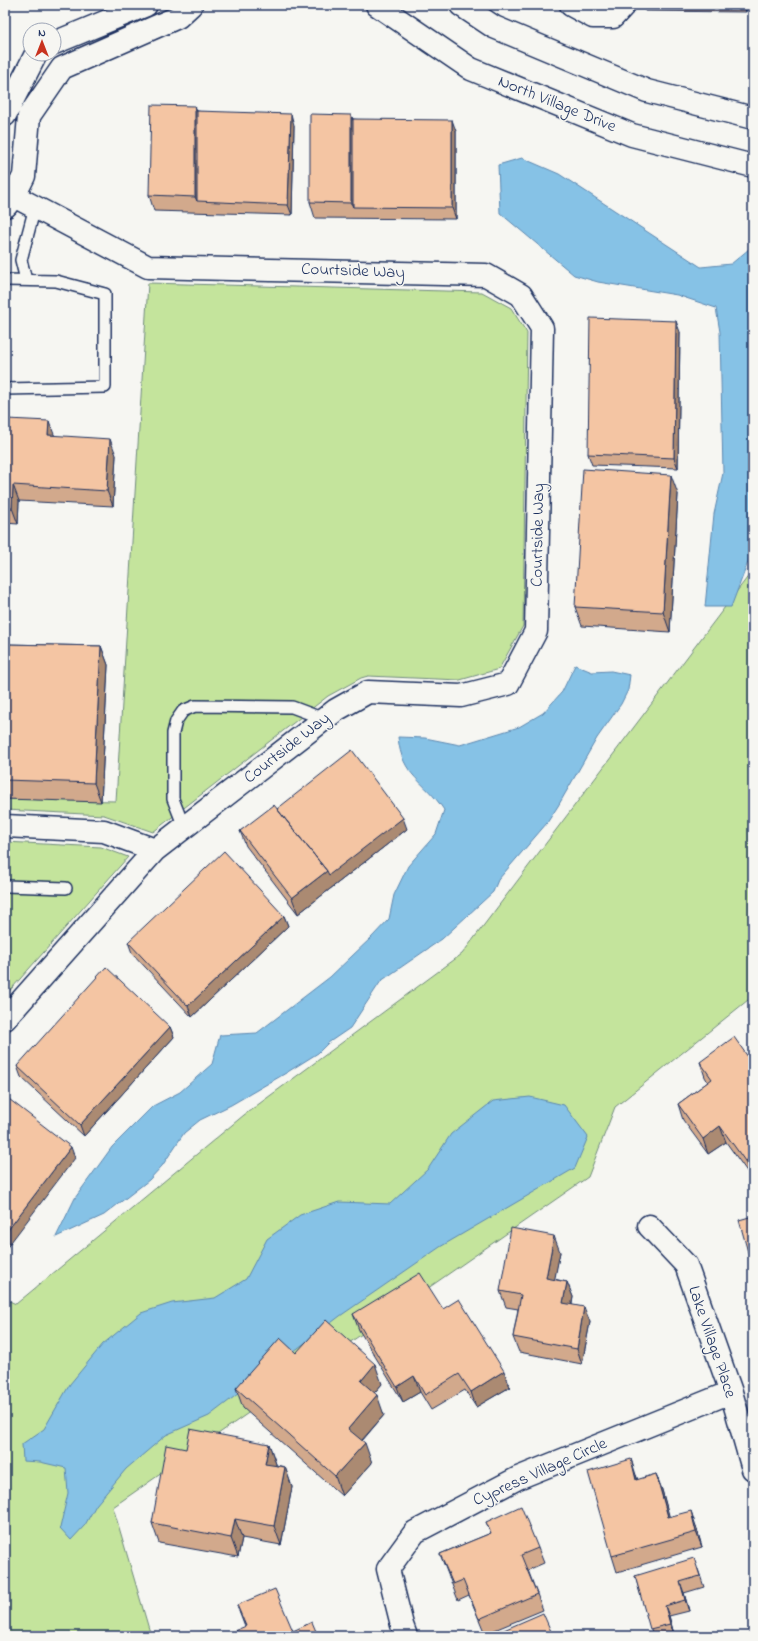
<svg xmlns="http://www.w3.org/2000/svg" width="758" height="1641" font-family="'Indie Flower',sans-serif">
  <style>
    .green { fill: #c4e49c; stroke: #708a7d }
    .water { fill: #86c2e6; stroke: #5b87b0 }
    .lines { fill: none; stroke-linecap: round; stroke-linejoin: round }
    .service-casing { stroke: #1b2f5e; stroke-width: 14 }
    .minor-casing { stroke: #1b2f5e; stroke-width: 25 }
    .tertiary-casing { stroke: #1b2f5e; stroke-width: 25 }
    .service { stroke: #f6f6f2; stroke-width: 11 }
    .minor { stroke: #f6f6f2; stroke-width: 22 }
    .tertiary { stroke: #f6f6f2; stroke-width: 22 }
    .wall { fill: #d2a98c; stroke: #1b2f5e }
    .shaded-wall { fill: #ab8a72; stroke: #1b2f5e }
    .building { fill: #f4c5a3; stroke: #1b2f5e }
    .labels { text-anchor: middle; dominant-baseline: central; stroke-width: 3; stroke-linejoin: round; paint-order: stroke }
    .street-label { font-size: 17px; fill: #1b2f5e; stroke: #f6f6f2 }
  </style>
  <rect width="100%" height="100%" fill="#f6f6f2"/>
  <filter id="ink" filterUnits="userSpaceOnUse"><feTurbulence type="fractalNoise" baseFrequency=".025" numOctaves="2"/><feDisplacementMap in="SourceGraphic" scale="8" xChannelSelector="R" yChannelSelector="G"/><feConvolveMatrix kernelMatrix="1 2 1 2 8 2 1 2 1" color-interpolation-filters="sRGB"/></filter>
  <g filter="url(#ink)">
    <!-- green -->
    <path class="green" d="M148 283 482 292 511 308 527 333 523 626 499 669 460 680 368 676 361 678 328 696 153 832 104 815 5 810V799L116 801Z
      M753 570V996L615 1107 588 1177 113 1507 151 1636H5V1299L16 1304 244 1115 462 954Z
      M5 842 101 847 128 857 5 996Z"/>
    <!-- water -->
    <path class="water" d="M522 158 559 174 701 267 731 264 749 249 753 253V549L731 607H705L714 514 723 473 720 332 716 308 677 295 598 282 574 275 500 213 498 165Z
      M575 665 592 672 611 671 630 675 628 690 621 704 597 738 558 806 547 823 498 880 493 892 442 939 381 981 350 1028 328 1043 318 1053 286 1073 231 1105 200 1120 184 1133 162 1166 149 1180 104 1215 56 1237 75 1198 112 1147 153 1106 180 1092 212 1064 220 1035 257 1033 330 977 372 937 389 919 394 895 408 866 436 834 444 810C424 779 402 778 398 737L425 738 460 745 519 727 543 713 562 692Z
      M530 1097 564 1105 588 1137 575 1168 440 1247 340 1316 209 1416 166 1435 126 1469 96 1505 85 1525 71 1540 60 1528 68 1493 66 1468 40 1462 23 1461 22 1444 44 1429 70 1384 103 1344 141 1313 172 1303 215 1298 246 1279 267 1239 300 1215 339 1202 390 1204 428 1169 451 1134 493 1101Z"/>
    <g class="lines">
      <!-- service casing -->
      <g class="service-casing">
        <path id="service" d="M5 280 56 281 105 294V387L5 389
          M26 280 21 260 35 207
          M184 827 173 799V733L176 721 183 711 195 706 292 707 324 719
          M5 886 66 888"/>
      </g>
      <!-- minor casing -->
      <g class="minor-casing">
        <path id="minor" d="M571 5 593 17H613L624 5
          M54 43 146 5
          M5 115 36 54
          M5 187 14 196 148 267 486 275 521 295 542 328 536 631 508 684 461 696 368 692 336 710 155 850 5 1019
          M6 206 14 196 24 176 29 116 62 68 178 17 191 5
          M5 826 104 831 155 850
          M649 1226 686 1265 731 1392 753 1469
          M406 1636 402 1625 388 1569 415 1532 518 1478 731 1392"/>
      </g>
      <!-- tertiary casing -->
      <g class="tertiary-casing">
        <path id="tertiary" d="M377 5 471 69 632 135 753 166
          M461 5 494 27 647 91 753 118"/>
      </g>
      <!-- service -->
      <use href="#service" class="service"/>
      <!-- minor -->
      <use href="#minor" class="minor"/>
      <!-- tertiary -->
      <use href="#tertiary" class="tertiary"/>
    </g>
    <!-- wall -->
    <path class="wall" d="M643 5H746V12L645 11Z
      M195 106 197 111 294 125 292 215 154 211 149 195Z
      M351 115 353 119 456 131V219L315 218 310 202Z
      M680 332 678 468 592 465 588 454Z
      M54 435 116 455 113 506 19 501 18 524 5 523V436Z
      M678 494 670 632 582 626 575 607Z
      M5 644 101 646 108 665 101 802 5 799Z
      M277 809 407 829 298 914 246 846 240 831Z
      M284 916 288 926 192 1017 132 953 128 942Z
      M170 1027 174 1037 84 1136 21 1077 17 1066Z
      M700 1062 753 1064V1175L751 1177 726 1142 708 1154 683 1120 678 1104 708 1082 705 1077Z
      M560 1252 554 1279 567 1282 573 1297 572 1304 590 1322 582 1364 519 1352 513 1337 518 1309 506 1307 500 1291Z
      M443 1309 510 1387 476 1407 465 1390 431 1410 420 1392 403 1402 359 1330 353 1314Z
      M296 1353 382 1384 374 1393 384 1415 362 1441 372 1463 342 1496 243 1408 236 1388Z
      M269 1444 276 1464V1465L285 1467 292 1487 281 1545 242 1538 238 1557 159 1543 152 1523 186 1449Z
      M656 1474 662 1490 669 1517 696 1526 702 1547 617 1572 612 1556 636 1475 638 1480Z
      M486 1522 538 1548 544 1563 528 1570 543 1610 485 1634 469 1595 458 1600 440 1554 491 1533Z
      M698 1569 704 1587 684 1593 689 1611 669 1616 674 1634 668 1636H653L635 1576Z
      M237 1605 293 1631 245 1626Z"/>
    <!-- shaded-wall -->
    <path class="shaded-wall" d="M744 5H746V12Z
      M195 106 201 122 197 201 195 197Z
      M291 114 294 125 292 215 288 205Z
      M351 115 357 130 353 207 351 203Z
      M452 120 456 131V219L452 208Z
      M676 321 680 332 678 468 674 458Z
      M49 421 55 437 48 435Z
      M110 439 116 455 113 506 107 491Z
      M671 475 678 494 670 632 663 612Z
      M13 485 19 501 18 524 12 508Z
      M101 646 108 665 101 802 94 783Z
      M403 818 407 829 298 914 292 898 327 871Z
      M284 916 288 926 192 1017 188 1006Z
      M170 1027 174 1037 84 1136 80 1125Z
      M720 1126 726 1142 708 1154 703 1139Z
      M71 1147 75 1158 5 1250V1234Z
      M753 1156V1175L751 1177 745 1161Z
      M554 1236 560 1252 552 1293 546 1278Z
      M567 1282 573 1297 569 1318 563 1303Z
      M584 1307 590 1322 582 1364 577 1349Z
      M375 1364 382 1384 368 1400 361 1381Z
      M504 1371 510 1387 476 1407 471 1392Z
      M414 1376 420 1392 403 1402 397 1387Z
      M377 1395 384 1415 355 1448 348 1429Z
      M365 1443 372 1463 342 1496 335 1476Z
      M269 1444 276 1464 273 1483 265 1464Z
      M631 1459 636 1475 642 1495 636 1480Z
      M285 1467 292 1487 281 1545 274 1526Z
      M656 1474 662 1490 674 1533 668 1517Z
      M691 1511 696 1526 702 1547 696 1532Z
      M235 1519 242 1538 238 1557 231 1538Z
      M680 1582 684 1593 689 1611 685 1600Z
      M665 1606 669 1616 674 1634 670 1624Z"/>
    <!-- building -->
    <path class="building" d="M151 105 195 106V197L149 195Z
      M197 111 291 114 288 205 197 201Z
      M310 114 351 115V203L310 202Z
      M353 119 452 120V208L353 207Z
      M590 318 676 321 674 458 588 454Z
      M7 419 49 421 48 435 110 439 107 491 13 485 12 508H5V436H6Z
      M583 469 671 475 663 612 575 607Z
      M5 644 101 646 94 783 5 780Z
      M352 750 403 818 329 875 327 871 277 809Z
      M274 805 327 871 292 898 240 831Z
      M224 851 284 916 188 1006 128 942Z
      M106 967 170 1027 80 1125 17 1066Z
      M734 1037 753 1064V1156L745 1161 720 1126 703 1139 678 1104 712 1079 700 1062Z
      M5 1096 71 1147 5 1234Z
      M751 1193H753V1199Z
      M753 1216V1262L751 1263 739 1220Z
      M511 1228 554 1236 546 1278 567 1282 563 1303 584 1307 577 1349 513 1337 521 1295 500 1291Z
      M420 1273 443 1309 459 1299 504 1371 471 1392 459 1374 425 1395 414 1376 397 1387 353 1314Z
      M326 1320 375 1364 361 1381 377 1395 348 1429 365 1443 335 1476 236 1388 280 1338 296 1353Z
      M190 1429 269 1444 265 1464 285 1467 274 1526 235 1519 231 1538 152 1523 166 1445 186 1449Z
      M631 1459 636 1480 656 1474 668 1517 691 1511 696 1532 612 1556 588 1472Z
      M521 1506 538 1548 521 1555 537 1594 479 1619 463 1580 453 1584 440 1554 491 1533 486 1522Z
      M694 1558 700 1576 680 1582 685 1600 665 1606 670 1624 650 1629 635 1576Z
      M275 1589 293 1631 312 1622 318 1636H228L227 1634 246 1626 237 1605Z
      M543 1613 553 1636H490Z"/>
  </g>
  <g class="labels">
    <!-- street labels -->
    <g class="street-label">
      <text transform="translate(557 104) rotate(22)">North Village Drive</text>
      <text transform="translate(353 271) rotate(2)">Courtside Way</text>
      <text transform="translate(538 535) rotate(-89)">Courtside Way</text>
      <text transform="translate(287 748) rotate(-38)">Courtside Way</text>
      <text transform="translate(712 1342) rotate(71)">Lake Village Place</text>
      <text transform="translate(540 1472) rotate(-24)">Cypress Village Circle</text>
    </g>
  </g>
  <!-- margin -->
  <rect width="758" height="1641" fill="none" stroke="#f6f6f2" stroke-width="20"/>
  <rect x="10" y="10" width="738" height="1621" fill="none" stroke="#1b2f5e" stroke-width="1.5" filter="url(#ink)"/>
  <!-- north arrow -->
  <g transform="translate(42 42)"><circle r="19" fill="#f6f6f2" stroke="#9ea6b7"/>
  <path d="M0-3L7 15L0 10L-7 15Z" fill="#c8321e"/>
  <text y="-6" font-size="11" font-weight="bold" text-anchor="middle" fill="#1b2f5e">N</text>
  </g>
</svg>
